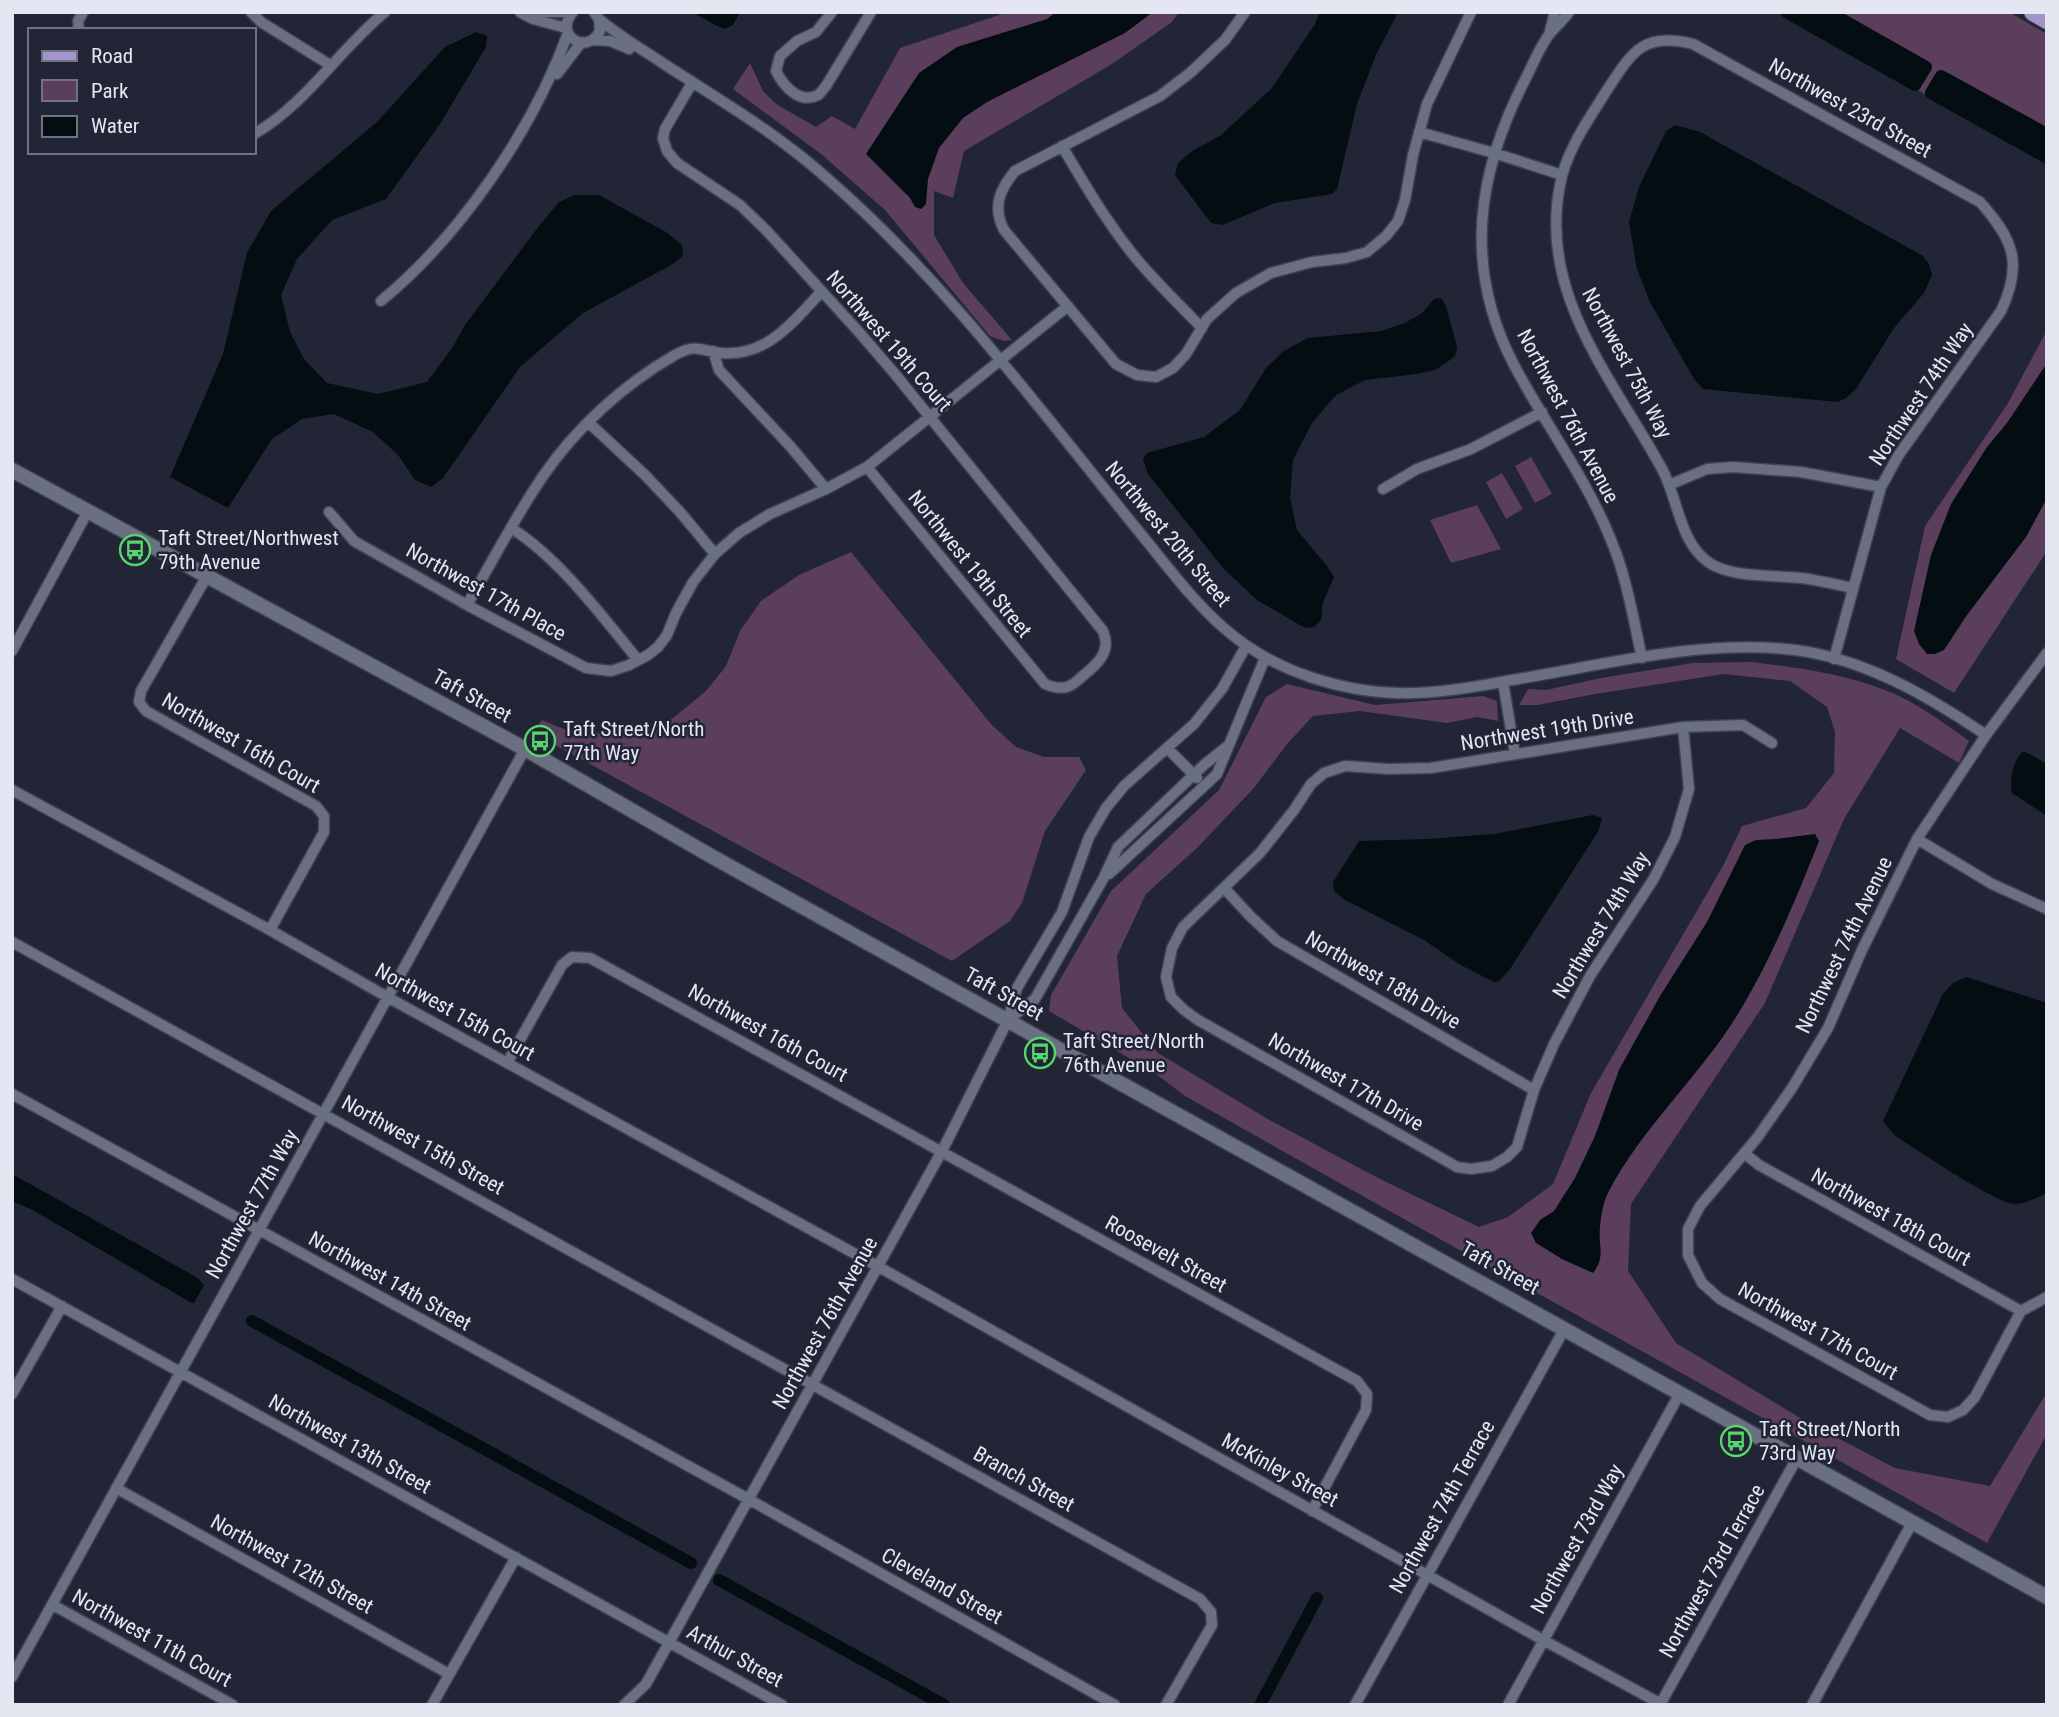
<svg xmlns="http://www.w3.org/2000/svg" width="2059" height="1717" font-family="'Roboto Condensed',sans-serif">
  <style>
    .green { fill: #5a3e5b }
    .water { fill: #030d12 }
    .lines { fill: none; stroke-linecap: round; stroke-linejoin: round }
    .canal { stroke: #030d12; stroke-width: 12 }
    .minor-casing { stroke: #3f424f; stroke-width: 13 }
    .tertiary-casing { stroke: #3f424f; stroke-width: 17 }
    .primary-casing { stroke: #3f424f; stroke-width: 20 }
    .minor { stroke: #6a6f82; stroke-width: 10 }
    .tertiary { stroke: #6a6f82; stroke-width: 14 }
    .primary { stroke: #a295c9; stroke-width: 18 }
    .labels { text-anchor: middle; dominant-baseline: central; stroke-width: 5; stroke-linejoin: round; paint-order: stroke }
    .street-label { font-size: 21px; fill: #e4e7f2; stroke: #212535 }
    .poi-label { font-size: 21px; fill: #e4e7f2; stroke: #212535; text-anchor: start }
  </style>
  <rect width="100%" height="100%" fill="#212535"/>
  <!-- green -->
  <path class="green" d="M1008 12H1179L1172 22 1112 64 964 151 953 198 934 191V235L963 283 1012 340 1004 341 990 336 885 210 821 154 733 89 750 63 763 91 776 104 816 127 832 116 855 129 900 48Z
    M1777 12H2009L2047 34V162Z
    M2047 330V551L1954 693 1896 659 1925 526 2008 403Z
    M1531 457 1552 494 1535 503 1515 466Z
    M1502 473 1523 509 1506 519 1486 482Z
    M1477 505 1501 549 1451 563 1430 520Z
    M851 552 991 724 1016 747 1044 757H1079L1086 770 1045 831 1022 903 1010 921 952 961 533 733 542 720 566 730 633 736 673 718 706 691 726 666 740 631 761 601 799 575Z
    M1751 662C1795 667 1843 674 1885 690 1916 702 1943 722 1969 741L1959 763 1900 728 1844 819 1765 1003 1631 1204 1628 1271 1676 1343 1807 1422 1895 1468 1990 1486 2047 1392V1434L1987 1543C1720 1394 1452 1247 1185 1096L1156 1074 1049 1011 1051 995 1111 891 1219 790 1266 697 1287 684 1375 705 1483 696 1497 701 1498 721 1477 717 1447 723 1360 711 1313 716 1288 743 1253 789 1197 848 1146 894 1117 956 1122 1008 1158 1053 1266 1118 1380 1179 1479 1227 1508 1217 1553 1184 1591 1093 1724 864 1742 826 1806 808 1834 773 1835 732 1827 707 1790 681 1724 674 1595 694 1538 705H1519L1528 689 1546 690 1601 678 1693 663Z"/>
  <!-- water -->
  <path class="water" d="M692 12H740L733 25 725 29 717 26Z
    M1056 12H1153L1125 33 987 102 963 118 939 148 928 179 926 204 921 209 915 207 910 198 866 154 919 73 957 47 1047 19Z
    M1320 12H1398L1376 55 1357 104 1337 189 1332 194 1275 203 1222 225 1211 223 1175 175 1178 163 1192 151 1220 136 1272 88 1315 24Z
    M1786 12H1829L1926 67 1915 85Z
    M476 32 487 36 486 47 440 124 386 199 332 220 297 259 281 295 290 332 304 359 327 383 378 394 427 382 452 348 465 325 539 226 559 202 575 195H599L666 232 682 245 683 256 673 264 583 313 520 367 443 478 431 487 415 480 398 455 373 432 334 414 302 419 272 439 228 508 170 477 223 354 247 253 271 211 377 122 445 47Z
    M1941 76 2047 134V158L1931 93Z
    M1675 125 1700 132 1923 256 1929 264 1932 275 1924 293 1894 328 1856 389 1846 398 1838 402 1703 389 1694 379 1650 302 1637 269 1629 222 1639 187 1666 131Z
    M1441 298 1446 306 1457 347 1455 356 1446 363 1435 370 1417 374 1365 380 1336 395 1312 423 1293 460 1290 498 1297 530 1327 566 1334 577C1331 585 1327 592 1324 600 1319 612 1327 617 1314 627L1305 628 1257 600 1224 569 1148 474 1143 459 1147 453 1204 437 1240 410 1266 368 1284 351 1308 338 1381 331 1405 323 1422 313 1434 299Z
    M2047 363V498L2026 537 1967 615 1944 650 1935 654H1927L1919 644 1914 631 1931 555 1951 504 1987 447 2007 423Z
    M2024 751 2047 764V816L2012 793C2009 780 2013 759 2024 751Z
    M1593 815 1602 818 1599 830 1510 969 1499 981 1494 982 1459 964 1424 940 1345 900 1334 891 1333 882 1359 841 1427 839 1494 834Z
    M1815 834 1819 841C1795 902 1765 974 1729 1028 1691 1084 1640 1132 1609 1191 1603 1201 1601 1217 1600 1227 1598 1247 1606 1256 1593 1273L1562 1259 1536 1243 1531 1233 1540 1220 1554 1211 1575 1178 1595 1136 1619 1070 1660 996 1707 922 1745 845 1756 840 1776 839Z
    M1966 977 2047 1003V1193C2038 1197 2027 1203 2016 1204 1997 1205 1915 1148 1894 1135L1883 1121 1943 994 1953 983Z
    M12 1174 198 1278 204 1285 194 1303 190 1302 31 1209 12 1201Z"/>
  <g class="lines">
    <!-- canal -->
    <path class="canal" d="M1786 12 1915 85 1926 67 1829 12
      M2047 134 1941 76 1931 93 2047 158
      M252 1321 691 1563
      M719 1580 944 1705
      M1260 1705 1317 1598"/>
    <!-- minor casing -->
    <g class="minor-casing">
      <path id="minor" d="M251 12 261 22 330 65
        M520 12 533 19 566 28
        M530 12H563
        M573 12C553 34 586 57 600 31L599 19 594 12
        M832 12 816 32 797 41 780 56 776 71C783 85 799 105 818 95 821 93 823 89 826 86L871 12
        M1245 12 1225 40 1190 73 1160 96 1015 171C1000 189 992 207 1004 230L1116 364 1137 375 1156 377 1173 368 1186 354 1207 319 1236 293 1271 273 1312 262 1346 258 1367 252 1386 236 1398 221 1405 200 1413 155 1427 104 1471 12
        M1569 12C1563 21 1554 28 1548 36 1539 49 1533 64 1526 78 1477 172 1463 266 1513 363 1544 423 1586 477 1611 540 1627 578 1633 618 1642 658
        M599 19C619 36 640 48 661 62 716 98 772 130 821 173 945 279 1042 413 1145 539 1196 602 1230 650 1310 677 1387 703 1442 693 1518 679 1608 664 1703 639 1795 650 1865 659 1928 696 1986 735
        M79 30 78 21 83 12
        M1550 31 1555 12
        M593 40 610 41 629 49
        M557 74 581 43
        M692 83 665 129 663 138 667 151 677 163 740 205 766 230 858 331 895 374 1103 631C1111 650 1100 662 1085 674 1080 678 1074 685 1067 687 1060 689 1052 687 1045 684L867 467
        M1419 132 1494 153 1562 175
        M254 134C306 104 339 50 385 12
        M1062 146C1083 182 1105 219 1131 252 1152 279 1178 303 1202 328
        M381 301C460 236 533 130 568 33
        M713 351 719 370 790 446 826 489
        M588 422 645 475 680 512 715 554
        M1669 485 1707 469 1733 467 1801 472 1881 487
        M1383 489 1417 469 1471 449 1542 412
        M329 512 354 541 467 605 586 668 611 671 629 665 648 655 658 647 667 635 676 613 693 582 715 554 739 533 770 514 826 489 867 467 1068 306
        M511 528C559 558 602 616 638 660
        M207 576 141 691 139 702 146 711 316 806 324 816V832L270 930
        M467 605C492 562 515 517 543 476 576 428 624 384 675 355 696 343 701 351 721 353 767 357 793 322 821 292
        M12 651 88 511
        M2047 653 1986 735 1917 839 1862 950 1828 1028 1792 1088 1757 1138 1700 1206 1688 1229V1255L1702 1283 1720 1299 1930 1415 1948 1417 1963 1410 1975 1397 2021 1311 2047 1297
        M1834 659 1881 487 1898 456 2001 311C2023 264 2014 240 1980 202L1693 44C1645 32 1633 50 1609 87 1592 114 1570 145 1562 176 1534 289 1611 376 1662 469 1678 498 1679 541 1708 562 1730 578 1775 575 1801 578 1819 580 1836 585 1853 588
        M1503 682 1515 754
        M1683 727 1689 789 1675 837 1653 880 1590 976 1554 1044 1534 1090 1517 1147 1507 1157 1492 1166 1471 1169 1457 1167 1198 1020 1184 1010 1171 997 1166 977 1172 948 1183 927 1260 853 1294 810 1311 784 1324 773 1345 766 1389 769 1431 768 1683 727 1743 725 1772 743
        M1167 748 1197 778
        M12 790 270 930 389 998 879 1267 1543 1640 1663 1705
        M1917 839 1992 884 2047 909
        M1109 874 1217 774 1265 658
        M1225 889 1251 917 1277 941 1534 1090
        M12 942 1200 1599 1211 1612 1212 1625 1166 1705
        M1008 1020 1035 999 1103 879 1118 847 1205 764 1229 745
        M507 1063 562 965 572 957 590 958 1357 1381 1367 1394 1366 1410 1312 1511
        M12 1094 750 1500 1115 1705
        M1744 1153 1759 1165 2021 1311
        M12 1279 782 1705
        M12 1394 62 1306
        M116 1488 449 1674
        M53 1605 233 1705
        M12 1677 525 749
        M1661 1703 1797 1458
        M432 1705 516 1557
        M624 1705 646 1684 942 1151 1008 1020 1017 988 1062 912 1089 837 1106 808 1124 786 1194 724 1222 689 1246 646
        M1355 1705 1565 1328
        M1508 1705 1680 1393
        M1812 1705 1913 1521"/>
    </g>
    <!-- tertiary casing -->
    <g class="tertiary-casing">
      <path id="tertiary" d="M12 470 525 749 711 856 2047 1597"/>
    </g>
    <!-- primary casing -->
    <g class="primary-casing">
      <path id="primary" d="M2033 12 2047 20"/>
    </g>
    <!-- minor -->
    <use href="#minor" class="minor"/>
    <!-- tertiary -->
    <use href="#tertiary" class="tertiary"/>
    <!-- primary -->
    <use href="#primary" class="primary"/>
  </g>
  <!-- icons -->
  <defs>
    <g id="bus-ring" transform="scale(1.575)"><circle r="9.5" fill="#212535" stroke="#5ad56e" stroke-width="1.5"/><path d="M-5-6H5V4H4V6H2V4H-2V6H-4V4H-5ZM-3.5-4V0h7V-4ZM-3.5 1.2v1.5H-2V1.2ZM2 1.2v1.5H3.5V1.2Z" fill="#5ad56e"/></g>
  </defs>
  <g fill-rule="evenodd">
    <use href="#bus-ring" x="135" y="550"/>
    <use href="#bus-ring" x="540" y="741"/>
    <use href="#bus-ring" x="1040" y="1053"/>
    <use href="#bus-ring" x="1736" y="1441"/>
  </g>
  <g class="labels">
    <!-- street labels -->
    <g class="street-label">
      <text transform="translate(1850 108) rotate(29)">Northwest 23rd Street</text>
      <text transform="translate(889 341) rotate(49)">Northwest 19th Court</text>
      <text transform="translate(1627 363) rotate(62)">Northwest 75th Way</text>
      <text transform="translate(1921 394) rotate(-56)">Northwest 74th Way</text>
      <text transform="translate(1568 416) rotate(62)">Northwest 76th Avenue</text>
      <text transform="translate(1168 534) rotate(50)">Northwest 20th Street</text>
      <text transform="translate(970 564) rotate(51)">Northwest 19th Street</text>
      <text transform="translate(486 592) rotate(29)">Northwest 17th Place</text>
      <text transform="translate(472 696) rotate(29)">Taft Street</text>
      <text transform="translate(1547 730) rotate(-9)">Northwest 19th Drive</text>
      <text transform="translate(241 743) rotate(30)">Northwest 16th Court</text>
      <text transform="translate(1601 925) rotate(-59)">Northwest 74th Way</text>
      <text transform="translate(1844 945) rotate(-64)">Northwest 74th Avenue</text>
      <text transform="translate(1383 980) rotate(30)">Northwest 18th Drive</text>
      <text transform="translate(1004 994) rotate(29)">Taft Street</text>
      <text transform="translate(455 1012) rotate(29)">Northwest 15th Court</text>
      <text transform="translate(768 1033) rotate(29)">Northwest 16th Court</text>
      <text transform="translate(1346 1082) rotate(30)">Northwest 17th Drive</text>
      <text transform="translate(423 1145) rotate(29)">Northwest 15th Street</text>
      <text transform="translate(252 1204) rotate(-61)">Northwest 77th Way</text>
      <text transform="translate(1891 1217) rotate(29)">Northwest 18th Court</text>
      <text transform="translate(1166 1254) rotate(29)">Roosevelt Street</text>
      <text transform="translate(1500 1268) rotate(29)">Taft Street</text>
      <text transform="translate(390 1281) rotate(29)">Northwest 14th Street</text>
      <text transform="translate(825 1323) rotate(-61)">Northwest 76th Avenue</text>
      <text transform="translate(1818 1331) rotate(29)">Northwest 17th Court</text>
      <text transform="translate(350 1444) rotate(29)">Northwest 13th Street</text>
      <text transform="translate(1280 1470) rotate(29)">McKinley Street</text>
      <text transform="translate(1024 1479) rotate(29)">Branch Street</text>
      <text transform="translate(1442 1507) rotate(-61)">Northwest 74th Terrace</text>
      <text transform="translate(1577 1539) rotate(-61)">Northwest 73rd Way</text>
      <text transform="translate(292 1564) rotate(29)">Northwest 12th Street</text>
      <text transform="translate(1712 1571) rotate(-61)">Northwest 73rd Terrace</text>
      <text transform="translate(942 1586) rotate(29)">Cleveland Street</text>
      <text transform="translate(152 1638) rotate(29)">Northwest 11th Court</text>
      <text transform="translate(735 1656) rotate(29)">Arthur Street</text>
    </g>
    <!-- poi labels -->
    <g class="poi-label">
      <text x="158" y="538">Taft Street/Northwest<tspan x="158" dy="24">79th Avenue</tspan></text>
      <text x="563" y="729">Taft Street/North<tspan x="563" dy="24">77th Way</tspan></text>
      <text x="1063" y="1041">Taft Street/North<tspan x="1063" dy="24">76th Avenue</tspan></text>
      <text x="1759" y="1429">Taft Street/North<tspan x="1759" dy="24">73rd Way</tspan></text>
    </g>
  </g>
  <!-- border -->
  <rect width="2059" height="1717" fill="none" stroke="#e4e7f2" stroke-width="28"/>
  <!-- legend -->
  <rect x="28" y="28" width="228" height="126" fill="#212535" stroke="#6f7381" stroke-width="2"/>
  <rect x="42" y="51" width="35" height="10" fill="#a295c9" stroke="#6f7381" stroke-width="2"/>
  <text x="91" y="63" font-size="21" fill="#e4e7f2">Road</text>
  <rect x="42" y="80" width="35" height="21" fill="#5a3e5b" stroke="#6f7381" stroke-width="2"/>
  <text x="91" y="98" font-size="21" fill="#e4e7f2">Park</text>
  <rect x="42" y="116" width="35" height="21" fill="#030d12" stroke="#6f7381" stroke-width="2"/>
  <text x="91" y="133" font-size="21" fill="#e4e7f2">Water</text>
</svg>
